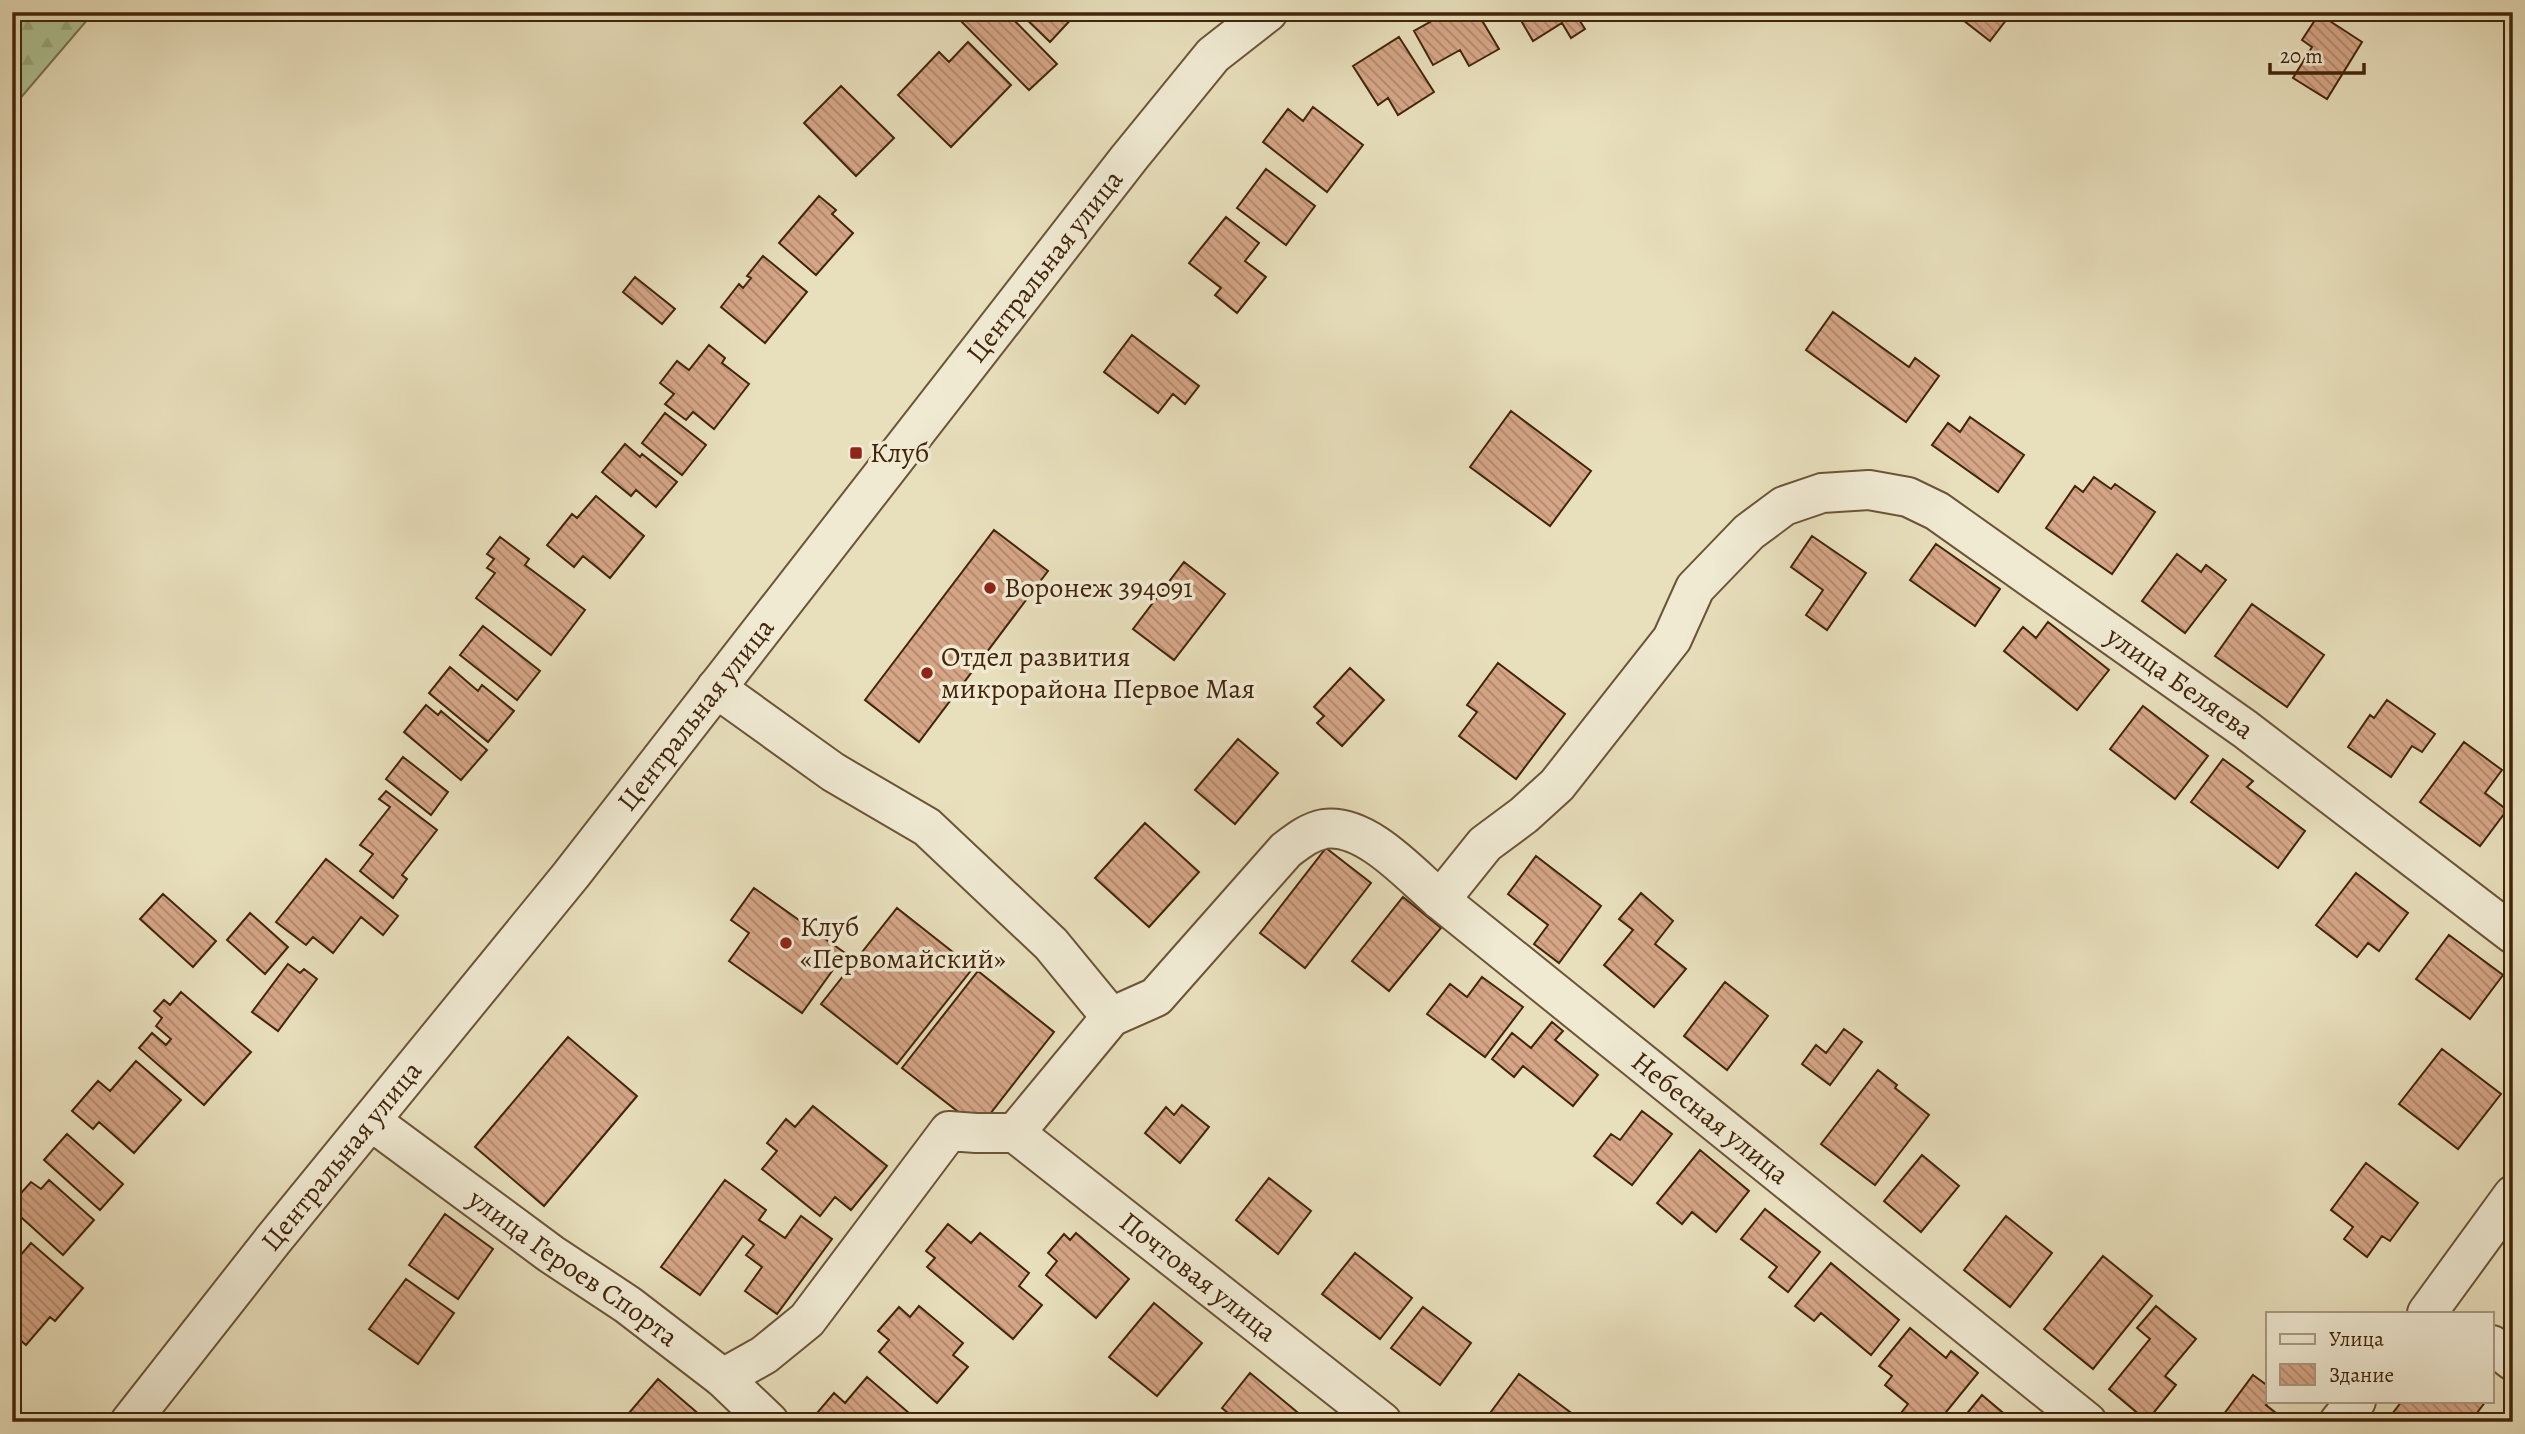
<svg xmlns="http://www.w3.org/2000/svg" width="2525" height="1434" font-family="Alegreya,serif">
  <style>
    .forest { fill: url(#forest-firs); stroke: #787450; stroke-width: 2 }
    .building { fill: url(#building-back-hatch); stroke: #42250a; stroke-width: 2 }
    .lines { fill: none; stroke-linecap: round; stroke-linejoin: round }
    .minor-casing { stroke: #6c5436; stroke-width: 42 }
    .minor { stroke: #f0ead3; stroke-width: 38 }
    .poi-dot { fill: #8f2418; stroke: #f0ead3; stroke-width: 2.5 }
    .labels { text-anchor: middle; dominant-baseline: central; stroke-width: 7; stroke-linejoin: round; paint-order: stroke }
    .street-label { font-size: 28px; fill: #42250a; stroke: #f0ead3 }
    .poi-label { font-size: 28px; fill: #42250a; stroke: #f0ead3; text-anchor: start }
  </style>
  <defs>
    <pattern id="forest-firs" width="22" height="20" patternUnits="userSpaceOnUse" patternTransform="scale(1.75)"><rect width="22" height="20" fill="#afc396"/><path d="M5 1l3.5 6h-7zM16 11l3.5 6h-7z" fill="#98a780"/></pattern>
    <pattern id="building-back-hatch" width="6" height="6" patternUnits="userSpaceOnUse" patternTransform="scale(1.75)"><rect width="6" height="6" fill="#d6a687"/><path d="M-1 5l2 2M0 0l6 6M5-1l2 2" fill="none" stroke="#af876d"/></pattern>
  </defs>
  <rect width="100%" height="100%" fill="#e8dfbc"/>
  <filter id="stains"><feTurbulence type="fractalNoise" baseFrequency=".00286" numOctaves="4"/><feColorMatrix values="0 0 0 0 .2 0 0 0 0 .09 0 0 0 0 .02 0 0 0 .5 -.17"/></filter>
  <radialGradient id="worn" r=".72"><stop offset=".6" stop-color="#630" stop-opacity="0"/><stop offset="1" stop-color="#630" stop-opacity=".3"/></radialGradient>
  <!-- forest -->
  <path class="forest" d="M12 12H94L12 108Z"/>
  <!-- building -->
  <path class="building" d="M952 12H1006L1057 64 1029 90Z
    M1019 12H1074L1076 14 1050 42Z
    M1448 12H1477L1499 49 1469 66 1460 50 1433 65 1414 31Z
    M1516 12H1574L1585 29 1571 38 1562 23 1533 41Z
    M1962 12H1999L2007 19 1990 41 1959 17Z
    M2319 14 2362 42 2327 99 2293 78 2312 47 2302 40Z
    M1399 37 1434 92 1398 115 1388 98 1378 105 1353 66Z
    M968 42 1011 85 951 147 898 95 939 52 949 62Z
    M841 86 894 138 856 176 804 123Z
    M1313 107 1363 145 1327 192 1263 142 1288 109 1303 121Z
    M1266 169 1315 206 1286 245 1237 208Z
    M819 196 836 210 832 214 853 233 816 275 779 243Z
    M1226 217 1259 243 1245 261 1266 277 1237 313 1215 295 1221 288 1189 263Z
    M763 256 807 292 765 343 721 307 739 284 743 288 751 278 747 276Z
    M635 277 675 309 662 324 623 292Z
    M1833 312 1909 367 1915 358 1939 376 1906 422 1806 350Z
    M1132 335 1199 386 1185 404 1173 394 1158 413 1104 372Z
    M709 345 725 358 722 363 749 384 714 429 693 412 686 420 665 404 674 394 660 383 677 361 689 370Z
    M1511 411 1591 471 1550 526 1470 467Z
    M665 413 706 445 682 475 642 443Z
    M1970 417 2024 455 1998 492 1932 445 1948 423 1960 432Z
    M625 444 640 457 642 454 677 482 656 507 636 490 631 496 602 472Z
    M2094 477 2111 489 2115 484 2155 512 2112 574 2046 528 2075 486 2083 492Z
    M596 496 644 536 610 578 583 556 574 567 547 545 572 514 577 518Z
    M994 530 1048 571 919 742 865 700Z
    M1812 536 1866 573 1827 630 1806 615 1823 590 1791 567Z
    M500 537 529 559 525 565 585 610 551 655 476 598 495 573 487 568 494 559 487 554Z
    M1936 544 2000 589 1975 626 1910 580Z
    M2177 554 2201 572 2206 565 2226 580 2185 633 2142 601Z
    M1184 562 1225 594 1174 660 1133 629Z
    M2252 604 2324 655 2287 707 2215 656Z
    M2048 622 2109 670 2077 710 2004 651 2023 627 2036 638Z
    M483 626 540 671 517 700 460 655Z
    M1498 663 1565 714 1516 779 1459 736 1477 712 1467 705Z
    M450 667 478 691 482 685 514 711 488 742 429 693Z
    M1350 668 1384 700 1342 746 1317 723 1324 716 1314 707Z
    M2387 700 2435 734 2422 752 2412 746 2391 777 2348 747 2370 715 2374 718Z
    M426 705 438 715 441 711 487 750 461 780 404 732Z
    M2143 706 2208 756 2175 799 2110 749Z
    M1238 739 1278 773 1235 824 1195 790Z
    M2464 742 2502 770 2485 793 2507 810 2480 846 2420 802Z
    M403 757 448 792 431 815 386 779Z
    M2223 759 2253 781 2247 787 2305 831 2278 868 2191 802Z
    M386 791 437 830 402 875 407 879 393 898 360 871 373 854 360 845 390 807 379 799Z
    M1145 823 1199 872 1149 927 1095 878Z
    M1326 848 1371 883 1305 968 1260 933Z
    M1536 856 1601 906 1559 963 1534 944 1548 925 1508 894Z
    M326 859 398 916 383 935 361 917 333 953 313 937 306 945 276 922Z
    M2356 873 2408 913 2379 951 2368 943 2357 957 2316 925Z
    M754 888 845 953 802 1013 729 961 749 933 731 920Z
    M1641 893 1673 921 1655 944 1686 969 1654 1007 1604 965 1633 930 1619 919Z
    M163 894 216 941 193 967 140 919Z
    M1403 897 1441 928 1389 991 1352 961Z
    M897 908 973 968 897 1064 821 1004Z
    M250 913 288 947 265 974 227 940Z
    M2449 935 2503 975 2470 1019 2416 979Z
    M288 964 300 973 304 969 317 979 278 1031 252 1012Z
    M978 971 1054 1032 979 1128 902 1068Z
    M1482 977 1523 1007 1485 1057 1427 1014 1450 984 1467 997Z
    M1725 982 1768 1016 1727 1070 1684 1036Z
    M181 992 251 1052 204 1105 139 1048 152 1033 166 1045 171 1039 156 1026 162 1018 154 1011 164 1000 170 1005Z
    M1552 1022 1563 1031 1555 1040 1598 1075 1573 1106 1523 1066 1514 1077 1492 1059 1512 1033 1531 1048Z
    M1844 1029 1862 1042 1830 1085 1802 1064 1816 1045 1826 1053Z
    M568 1037 637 1096 544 1206 475 1147Z
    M2442 1049 2501 1094 2458 1149 2399 1104Z
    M136 1061 181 1100 134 1153 99 1122 93 1129 72 1111 98 1081 110 1091Z
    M1878 1070 1897 1085 1895 1088 1929 1115 1875 1185 1821 1144Z
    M1182 1105 1209 1127 1180 1163 1145 1133 1166 1107 1174 1115Z
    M813 1106 887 1166 851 1210 835 1197 820 1216 762 1169 777 1151 767 1143 786 1119 795 1127Z
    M1642 1111 1672 1134 1632 1185 1594 1156 1611 1134 1620 1140Z
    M67 1134 123 1184 100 1210 44 1160Z
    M1700 1150 1749 1191 1716 1232 1692 1212 1682 1224 1657 1203Z
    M1922 1155 1959 1186 1921 1232 1884 1201Z
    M2366 1163 2418 1203 2390 1241 2382 1236 2367 1257 2344 1239 2353 1227 2331 1210Z
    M1269 1178 1311 1211 1278 1254 1236 1220Z
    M49 1180 94 1220 63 1255 12 1209V1203L31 1182 41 1189Z
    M725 1180 766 1210 759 1220 785 1238 801 1216 832 1239 777 1314 745 1291 762 1267 746 1255 754 1245 743 1236 700 1295 661 1267Z
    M1765 1209 1820 1252 1788 1292 1769 1277 1777 1267 1741 1239Z
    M445 1214 493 1249 458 1299 409 1265Z
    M2006 1216 2052 1253 2010 1307 1964 1270Z
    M948 1224 971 1243 980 1233 1029 1273 1019 1286 1042 1305 1013 1339 927 1267 935 1258 926 1251Z
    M1076 1233 1129 1279 1096 1318 1046 1275 1057 1261 1048 1253 1064 1234 1070 1240Z
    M31 1243 83 1288 55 1321 50 1317 26 1345 12 1333V1265Z
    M1355 1253 1412 1298 1380 1339 1322 1294Z
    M2103 1256 2152 1296 2093 1369 2044 1329Z
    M1831 1263 1899 1320 1871 1355 1821 1313 1814 1321 1795 1306Z
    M406 1279 454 1313 418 1364 369 1329Z
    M1154 1303 1202 1343 1157 1396 1109 1357Z
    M919 1306 963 1343 953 1355 968 1367 937 1403 879 1352 889 1340 878 1331 899 1307 910 1317Z
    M2156 1306 2196 1339 2165 1376 2176 1385 2147 1421 2109 1389 2150 1339 2137 1328Z
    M1423 1307 1471 1343 1440 1385 1391 1348Z
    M1910 1328 1946 1358 1951 1351 1978 1373 1938 1422H1894L1908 1404 1885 1385 1892 1376 1879 1366Z
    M1250 1373 1308 1421 1307 1422H1239L1222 1408Z
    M1519 1374 1574 1415 1569 1422 1485 1420Z
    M2253 1375 2268 1386 2269 1401 2266 1405 2281 1417 2277 1422H2218Z
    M867 1377 916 1419 913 1422H828L817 1413 834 1393 845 1403Z
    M658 1379 708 1422 623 1420Z
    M1982 1395 2014 1422H1960Z
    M2402 1401H2486L2470 1422H2386Z"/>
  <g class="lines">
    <!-- minor casing -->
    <g class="minor-casing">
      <g id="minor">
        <path d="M716 688 833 772 927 827 1051 944 1111 1017"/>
        <path id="s1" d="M1440 900 1485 844 1524 815 1557 785 1672 639 1695 588 1749 532 1784 506 1822 493 1869 490 1908 497 1937 511 2245 729 2513 934"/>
        <path id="s2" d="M371 1121 551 1254 628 1305 723 1378 769 1422"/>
        <path id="s3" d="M1015 1133 1382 1422"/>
        <path d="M2427 1313 2513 1195"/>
        <path d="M2492 1345 2513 1361"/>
        <path id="s4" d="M723 1378 764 1355 807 1320 949 1131 976 1133H1015L1111 1017 1156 997 1286 850C1298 841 1309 832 1324 829 1366 823 1411 875 1440 900L2087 1422"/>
        <path id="s5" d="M130 1422 273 1240 571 875 1129 158 1213 55 1268 12"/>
        <path d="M2339 1422 2356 1401"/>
      </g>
    </g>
    <!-- minor -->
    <use href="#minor" class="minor"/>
  </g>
  <!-- markers -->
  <g class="poi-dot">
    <rect x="849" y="446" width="14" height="14" rx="3.5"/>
    <circle cx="990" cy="588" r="7"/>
    <circle cx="927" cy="673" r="7"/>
    <circle cx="786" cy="943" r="7"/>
  </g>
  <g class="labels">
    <!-- street labels -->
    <g class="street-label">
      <text stroke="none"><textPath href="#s5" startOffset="1474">Центральная улица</textPath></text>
      <text stroke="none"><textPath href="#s1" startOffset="985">улица Беляева</textPath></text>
      <text stroke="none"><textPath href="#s5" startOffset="906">Центральная улица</textPath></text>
      <text stroke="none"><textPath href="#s4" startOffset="1332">Небесная улица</textPath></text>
      <text stroke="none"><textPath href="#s5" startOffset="340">Центральная улица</textPath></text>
      <text stroke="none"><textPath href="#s2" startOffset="250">улица Героев Спорта</textPath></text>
      <text stroke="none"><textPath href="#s3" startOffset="233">Почтовая улица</textPath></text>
    </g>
    <!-- poi labels -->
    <g class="poi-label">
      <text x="870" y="453">Клуб</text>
      <text x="1004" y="588">Воронеж 394091</text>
      <text x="941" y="657">Отдел развития<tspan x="941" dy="32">микрорайона Первое Мая</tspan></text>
      <text x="800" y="927">Клуб<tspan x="800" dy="32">«Первомайский»</tspan></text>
    </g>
  </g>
  <!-- margin -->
  <rect width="2525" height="1434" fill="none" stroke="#e8dfbc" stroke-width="42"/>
  <rect x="14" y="14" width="2497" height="1406" fill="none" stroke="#42250a" stroke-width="3.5"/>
  <rect x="21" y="21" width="2483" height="1392" fill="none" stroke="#42250a" stroke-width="2"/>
  <!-- legend -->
  <rect x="2266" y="1312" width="228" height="91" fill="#f0ead3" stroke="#aa9b83" stroke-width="2"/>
  <rect x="2280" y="1334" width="35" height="10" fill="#f0ead3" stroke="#aa9b83" stroke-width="2"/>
  <text x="2329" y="1346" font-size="21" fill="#42250a">Улица</text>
  <rect x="2280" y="1364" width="35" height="21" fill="url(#building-back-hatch)" stroke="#aa9b83" stroke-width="2"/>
  <text x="2329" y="1382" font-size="21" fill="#42250a">Здание</text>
  <!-- scale -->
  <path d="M2270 63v10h94v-10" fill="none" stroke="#42250a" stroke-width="3.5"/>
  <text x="2280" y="63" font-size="21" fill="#42250a" stroke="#f0ead3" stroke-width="5" paint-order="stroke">20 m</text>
  <rect width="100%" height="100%" filter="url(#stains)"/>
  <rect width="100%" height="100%" fill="url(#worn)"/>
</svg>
